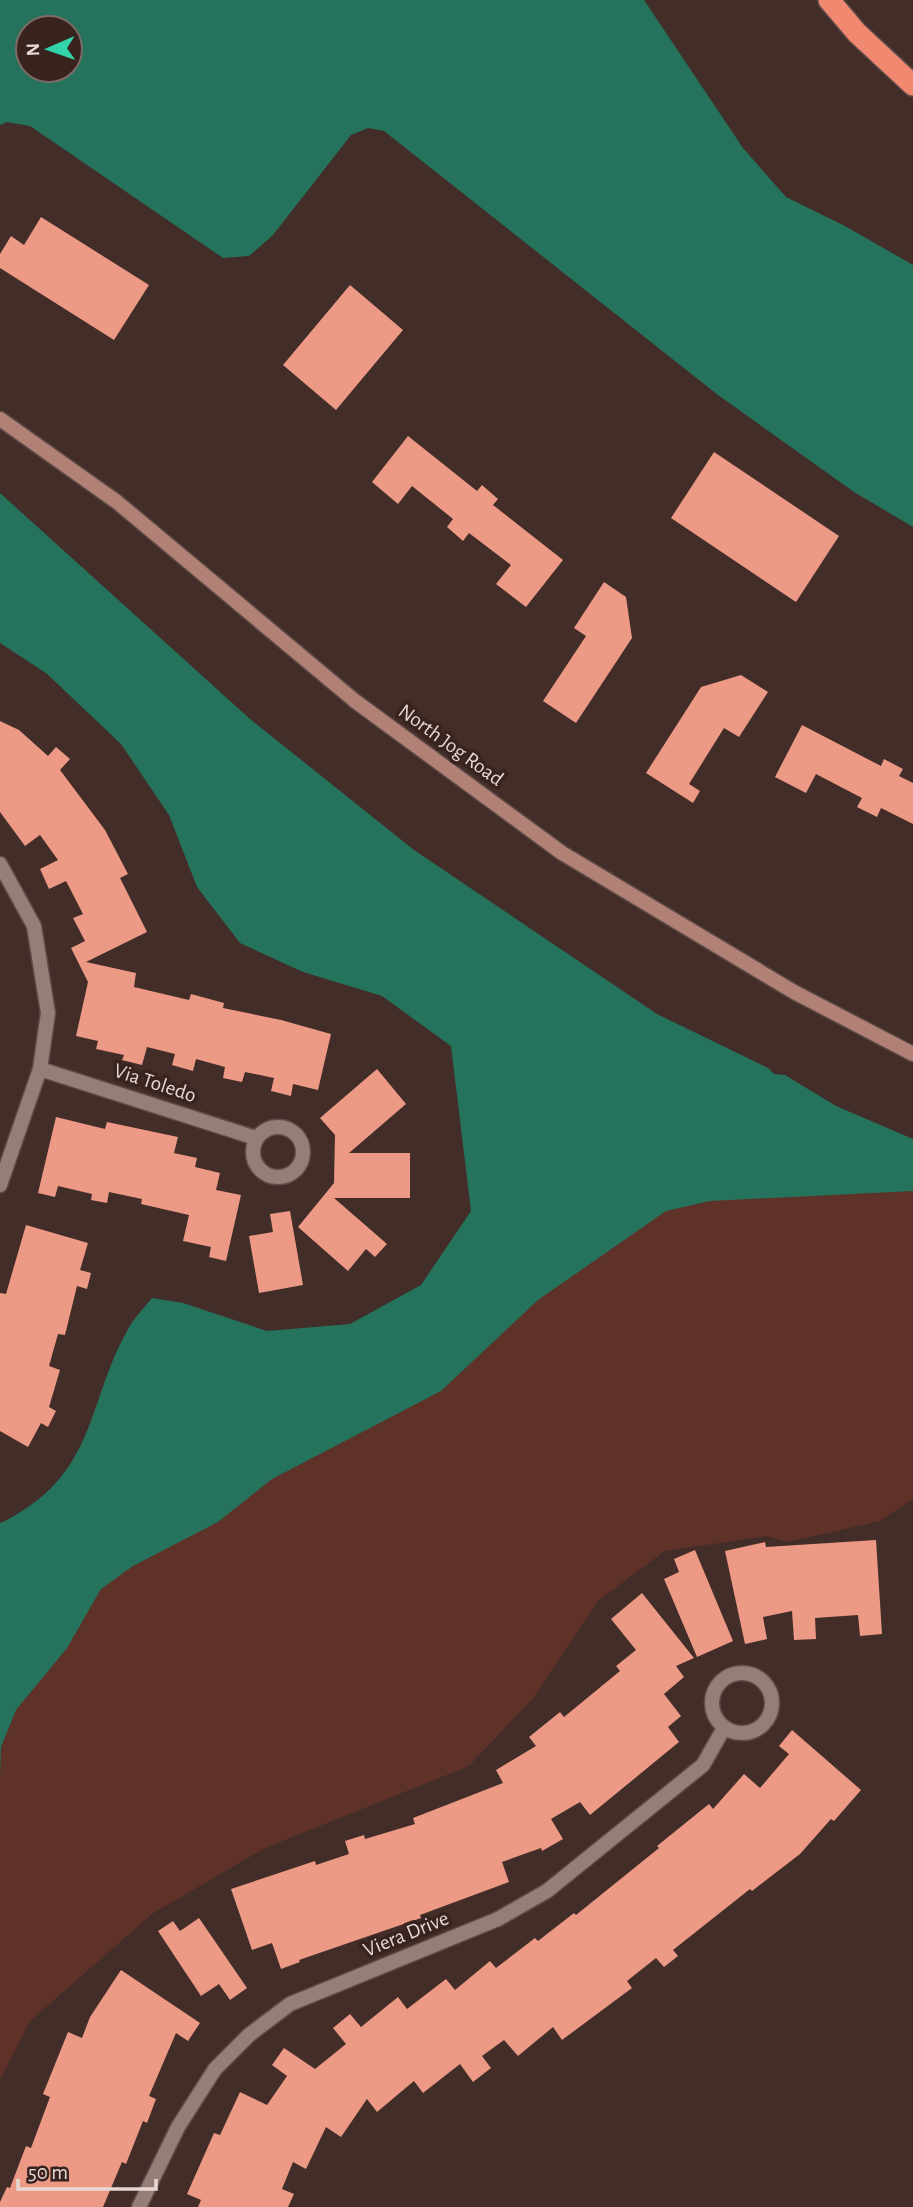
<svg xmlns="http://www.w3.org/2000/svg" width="913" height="2207" font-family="'Alegreya Sans',sans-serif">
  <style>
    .green { fill: #5e3228 }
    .water { fill: #25735c; fill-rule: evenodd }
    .building { fill: #ec9985 }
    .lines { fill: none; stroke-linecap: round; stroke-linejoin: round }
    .street-casing { stroke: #5e4b47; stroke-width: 17 }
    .secondary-casing { stroke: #5e4b47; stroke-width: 17 }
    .highway-casing { stroke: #5e4b47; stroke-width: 24 }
    .street { stroke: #977d77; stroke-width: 14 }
    .secondary { stroke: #b28175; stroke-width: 14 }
    .highway { stroke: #f18971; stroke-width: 21 }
    .labels { text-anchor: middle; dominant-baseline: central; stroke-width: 7; stroke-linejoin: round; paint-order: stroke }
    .street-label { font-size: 21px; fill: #e6d7d3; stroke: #38231e }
  </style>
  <rect width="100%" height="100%" fill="#432d28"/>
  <!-- green -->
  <path class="green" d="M913 1168V1499L880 1521 788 1542 767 1536 665 1551 598 1601 534 1697 469 1766 265 1848 152 1914 30 2021 0 2080V1661L658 1182Z"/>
  <!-- water -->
  <path class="water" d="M0 0H644L743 148 786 197 845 226 913 265V527L854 492 718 395 384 131 368 128 351 135 273 235 249 256 223 258 30 126 7 122 0 125ZM70 28V70H28V28Z
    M0 493 250 719 414 850 657 1014 768 1068 774 1074 785 1075 836 1106 913 1139V1191L710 1201 666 1211 538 1300 441 1391 272 1479 218 1522 133 1566 101 1589 67 1648 16 1710 1 1747 0 1776V1523C10 1519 19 1513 28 1507 94 1463 91 1396 126 1333 132 1320 143 1309 152 1298L183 1303 267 1331 350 1324 421 1285 471 1211 451 1046 382 996 303 972 240 943 197 887 169 815 121 744 46 673 0 643Z"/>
  <!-- building -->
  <path class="building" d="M41 217 149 285 114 340 0 268V254L11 236 24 245Z
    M350 285 403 330 336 410 283 365Z
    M408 436 477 491 482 485 498 499 493 505 563 560 526 607 496 584 511 565 469 533 463 541 447 527 453 519 412 486 398 504 372 482Z
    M714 452 839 536 796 602 671 518Z
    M604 582 626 597 632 638 576 723 543 701 586 636 574 628Z
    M741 675 768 692 739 737 724 728 689 784 700 791 693 803 646 773 701 687Z
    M0 721 19 730 48 756 56 747 70 759 60 770 105 830 128 874 120 878 147 932 86 962 136 973 134 987 189 1000 191 994 224 1003 223 1008 281 1020 331 1034 318 1090 293 1084 291 1096 271 1091 274 1078 245 1072 242 1082 223 1078 225 1067 196 1059 193 1071 172 1065 175 1054 147 1047 142 1065 122 1060 124 1055 96 1049 98 1041 76 1036 88 982 71 948 85 941 73 918 83 914 66 881 49 889 40 869 58 860 40 835 25 846 0 812Z
    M802 725 881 766 884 759 903 769 899 776 913 783V824L881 808 877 817 857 807 862 798 816 774 806 793 775 777Z
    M377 1069 406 1104 349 1153H410V1198H334L387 1244 375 1257 366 1249 348 1271 298 1227 334 1183 335 1135 320 1118Z
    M56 1117 105 1129 107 1122 178 1137 174 1153 197 1158 195 1167 220 1173 216 1190 241 1195 226 1261 209 1257 211 1247 183 1241 189 1215 141 1204 142 1199 109 1192 107 1203 91 1200 92 1194 58 1186 55 1197 38 1193Z
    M290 1211 303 1285 259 1293 249 1236 273 1232 270 1214Z
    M26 1225 88 1243 80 1270 91 1273 87 1289 77 1286 65 1335 58 1334 49 1366 60 1370 49 1407 56 1411 48 1427 41 1423 28 1447 0 1431V1293L6 1294Z
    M876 1540 882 1634 860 1636 858 1615 815 1618 816 1639 794 1640 792 1611 763 1617 767 1639 745 1644 725 1551 765 1542 766 1547Z
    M695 1550 733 1641 697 1657 664 1579 679 1572 674 1559Z
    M642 1593 694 1658 676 1666 684 1677 664 1694 681 1716 668 1727 679 1742 590 1815 580 1802 551 1819 563 1839 542 1851 541 1848 502 1862 509 1882 420 1915 421 1918 299 1960 300 1962 281 1969 272 1943 252 1950 231 1889 315 1861 316 1865 349 1854 345 1841 364 1835 365 1839 415 1824 413 1818 503 1783 496 1770 536 1746 529 1737 560 1712 564 1717 620 1671 616 1666 636 1650 611 1619Z
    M792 1730 861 1790 834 1821 831 1819 800 1854 752 1891 750 1889 673 1950 678 1956 664 1967 656 1958 627 1981 632 1988 562 2040 553 2027 518 2056 504 2040 482 2056 491 2068 473 2082 460 2064 423 2093 414 2081 377 2112 367 2099 341 2137 326 2127 306 2169 293 2162 282 2189 294 2194 288 2207H198L201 2200 187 2194 214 2133 220 2135 240 2092 267 2105 287 2076 272 2065 284 2048 315 2069 346 2044 333 2028 350 2014 361 2027 398 1997 407 2009 446 1979 455 1990 490 1961 496 1968 535 1938 538 1941 574 1913 576 1915 659 1848 657 1846 709 1804 713 1809 744 1774 760 1788 789 1754 779 1746Z
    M199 1918 247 1988 230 2000 219 1984 201 1996 158 1931 173 1921 180 1931Z
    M121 1970 200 2023 188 2041 176 2033 149 2096 156 2099 147 2123 143 2121 126 2164 122 2162 103 2207H0V2202L7 2187 10 2188 26 2146 31 2148 50 2097 43 2094 68 2032 82 2038 90 2017Z"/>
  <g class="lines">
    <!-- street casing -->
    <g class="street-casing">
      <path id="street" d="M0 864 34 926 48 1013 40 1069 0 1185
        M40 1069 256 1138
        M253 1152a25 25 0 1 1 50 0a25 25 0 1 1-50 0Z
        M712 1703a30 30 0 1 1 60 0a30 30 0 1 1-60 0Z
        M139 2207 178 2127 215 2069 249 2035 290 2004 498 1919 547 1891 703 1765 724 1728"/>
    </g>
    <!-- secondary casing -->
    <g class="secondary-casing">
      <path id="secondary" d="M0 419 117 502 355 701 562 853 794 992 913 1054"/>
    </g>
    <!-- highway casing -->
    <g class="highway-casing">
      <path id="highway" d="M829 0 857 33 913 85"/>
    </g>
    <!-- street -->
    <use href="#street" class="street"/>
    <!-- secondary -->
    <use href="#secondary" class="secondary"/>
    <!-- highway -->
    <use href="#highway" class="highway"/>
  </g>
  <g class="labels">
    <!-- street labels -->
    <g class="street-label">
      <text transform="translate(451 745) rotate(36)">North Jog Road</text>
      <text transform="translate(155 1083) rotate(18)">Via Toledo</text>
      <text transform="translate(406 1934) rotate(-22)">Viera Drive</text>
    </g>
  </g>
  <!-- north arrow -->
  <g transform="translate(49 49) rotate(268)"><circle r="33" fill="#38231e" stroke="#7e6b66" stroke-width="2"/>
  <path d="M0-5L12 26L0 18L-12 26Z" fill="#32d4a9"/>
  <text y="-10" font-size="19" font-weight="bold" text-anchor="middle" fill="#e6d7d3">N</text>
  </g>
  <!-- scale -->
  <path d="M18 2179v10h138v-10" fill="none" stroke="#e6d7d3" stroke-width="3.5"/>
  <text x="28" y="2179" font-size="21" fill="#e6d7d3" stroke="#38231e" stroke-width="5" paint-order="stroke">50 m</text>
</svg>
